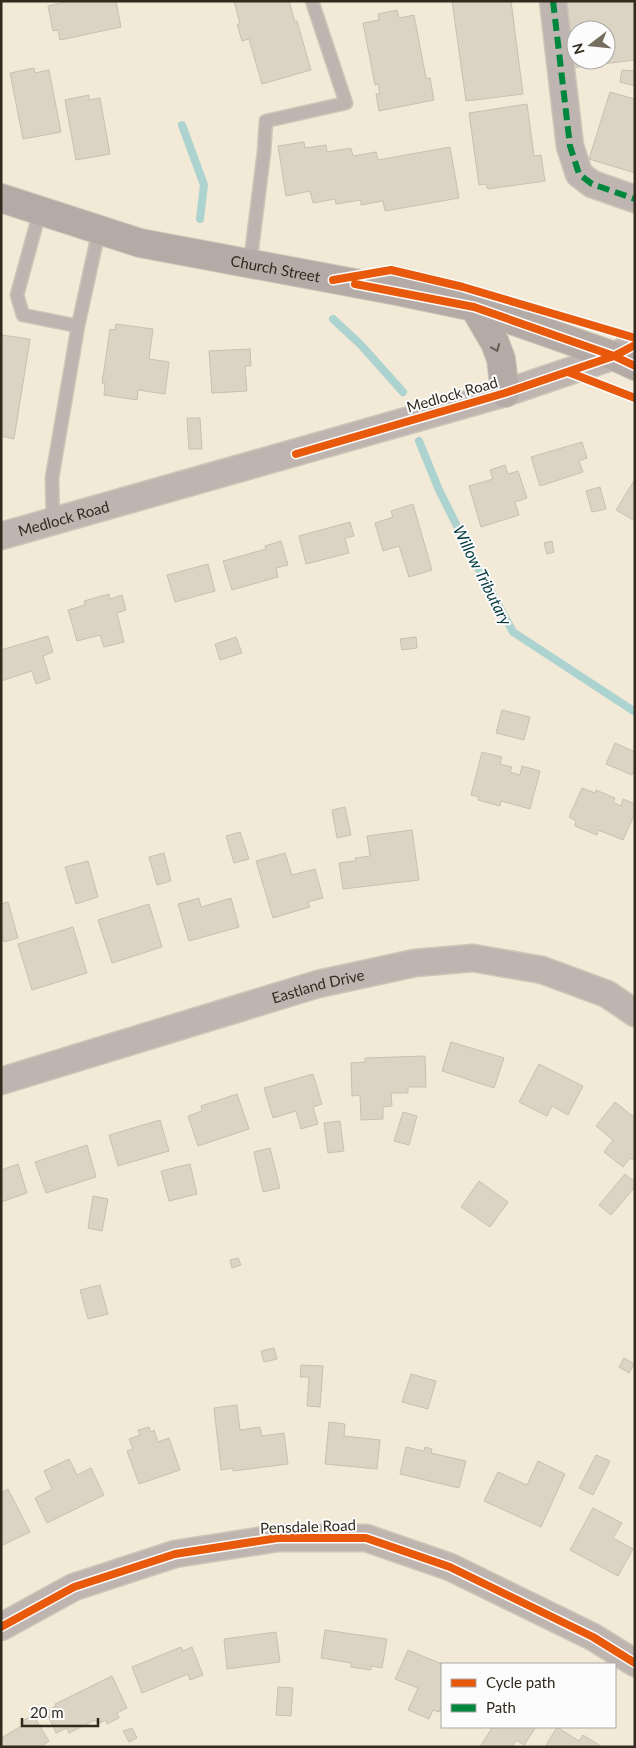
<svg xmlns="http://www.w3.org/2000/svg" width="636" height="1748" font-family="Lato,sans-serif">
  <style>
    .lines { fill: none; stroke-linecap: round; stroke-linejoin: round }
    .stream { stroke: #add3d0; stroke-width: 8 }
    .building { fill: #dbd3c4; stroke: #c8c1b2; fill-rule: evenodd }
    .service-casing { stroke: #cdc6b7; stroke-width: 15 }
    .minor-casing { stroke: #cdc6b7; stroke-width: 29 }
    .secondary-casing { stroke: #cdc6b7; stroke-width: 30 }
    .service { stroke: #beb5b1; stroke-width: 12 }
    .minor { stroke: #beb5b1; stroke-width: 26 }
    .secondary { stroke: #b4aaa6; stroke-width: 28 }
    .quiet { stroke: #00873e; stroke-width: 6; stroke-dasharray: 12 6; stroke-linecap: butt }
    .cycleway-casing { stroke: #fcfcfc; stroke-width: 11 }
    .cycleway { stroke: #e8590c; stroke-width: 8 }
    .oneway { stroke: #655d54 }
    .labels { text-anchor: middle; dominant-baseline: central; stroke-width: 4; stroke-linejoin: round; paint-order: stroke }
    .street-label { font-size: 15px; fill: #312a1d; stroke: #fcfcfc }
    .water-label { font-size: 16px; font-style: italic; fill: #01393e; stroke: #fcfcfc }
  </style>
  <rect width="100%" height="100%" fill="#f2e9d6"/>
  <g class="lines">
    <!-- stream -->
    <path class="stream" d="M182 125 204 185 200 219
      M333 319 360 344 403 392
      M419 441 439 490 476 564 513 632 635 712"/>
  </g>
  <!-- building -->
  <path class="building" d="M68 1H116L121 27 60 40 58 30 53 31 48 6Z
    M234 1H289L295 22 297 21 311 70 262 84 249 39 242 41 237 24H240Z
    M452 1H511L523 94 466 101Z
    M562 1H635V60L570 68ZM576 30H606V60H576Z
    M397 10 399 18 414 15 426 78H430L434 100 379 111 376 94H380L378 84 375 85 363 23 379 20 378 14Z
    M34 68 35 73 49 70 61 132 23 139 10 73Z
    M622 70 635 71V86L620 82Z
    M610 92 635 99V173L589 159Z
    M89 95V100L100 98 110 154 76 160 65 100Z
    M527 104 534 156 541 155 545 181 488 189 485 184 479 185 469 113Z
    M304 142 305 148 326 145 327 152 351 148 353 156 376 152 378 160 450 147 459 198 385 211 383 201 361 205V200L336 204 335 199 313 203 310 191 286 196 278 146Z
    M116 324 153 329 149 359 169 362 165 394 138 390 137 400 104 395 105 383H102L110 329 115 330Z
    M1 335 30 339 14 439 1 436Z
    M250 349 251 366H245L247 391 212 393 209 351Z
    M187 418H200L202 449H189Z
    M582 442 587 458 579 461 583 472 540 486 531 457Z
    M505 465 508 474 518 471 527 498 515 502 519 515 481 527 469 486 493 479 490 470Z
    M635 479V521L616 510Z
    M600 487 606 509 592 512 586 491Z
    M413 504 432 570 409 577 399 546 383 551 375 523 393 517 391 511Z
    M350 522 354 536 345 538 349 553 306 564 299 536Z
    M281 541 288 565 276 568 278 577 232 590 223 561 266 549 265 546Z
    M552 541 554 552 547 554 544 543Z
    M208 564 215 591 175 602 167 575Z
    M109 594 110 599 122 595 126 610 117 613 124 642 104 647 100 635 77 641 68 610 85 605 84 601Z
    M48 636 53 652 43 656 50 679 36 684 32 671 1 681V650Z
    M236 637 242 653 220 660 215 644Z
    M416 637 417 648 402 650 400 639Z
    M502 710 530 717 524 740 496 733Z
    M615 743 635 752V769L632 775 606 764Z
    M482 752 502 757 500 764 512 767 510 772 520 775 522 766 540 771 530 809 501 801 500 806 478 800 479 797 471 795Z
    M582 788 595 793 596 790 615 798 613 802 621 806 623 799 635 804V813L623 840 598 830 597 835 575 826 576 821 569 817Z
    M345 807 351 835 337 838 332 810Z
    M412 830 419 880 343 889 339 863 354 861H356L355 858 370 856 367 836Z
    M240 832 249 859 234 863 226 836Z
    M164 853 171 881 157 885 149 857Z
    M285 853 292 875 315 869 323 898 308 902 310 907 273 918 256 861Z
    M88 861 98 897 76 904 65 867Z
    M199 898 201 907 231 898 239 927 189 941 178 904Z
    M8 902 18 938 4 942 1 931V904Z
    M149 904 162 947 112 963 98 920Z
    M73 927 87 973 32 990 18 944Z
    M451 1042 504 1058 494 1088 442 1071Z
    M425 1056 426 1087H408V1093H391L392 1106 383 1107V1119L361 1120 360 1095 352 1096 351 1063 365 1062V1058Z
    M539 1064 583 1086 568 1115 552 1106 547 1116 519 1102Z
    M313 1074 322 1104 313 1107 318 1124 301 1129 296 1111 273 1118 264 1088Z
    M237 1094 249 1129 198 1146 188 1116 202 1111 201 1106Z
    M615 1102 635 1118V1157L633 1160 630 1158 623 1167 604 1152 613 1140 596 1126Z
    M403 1112 417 1116 409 1145 394 1141Z
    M160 1120 169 1151 118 1166 109 1135Z
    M340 1121 344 1151 328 1153 324 1123Z
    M87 1145 96 1177 46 1193 35 1162Z
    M270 1148 280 1188 263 1192 254 1152Z
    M18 1164 27 1193 1 1202V1170Z
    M190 1164 197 1194 169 1201 161 1171Z
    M625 1174 635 1182V1187L611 1215 599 1205Z
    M479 1181 508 1202 490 1227 461 1207Z
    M93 1196 108 1199 102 1231 88 1228Z
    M238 1258 241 1265 232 1268 230 1260Z
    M100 1285 108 1314 88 1319 80 1290Z
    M274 1348 277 1359 264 1362 261 1351Z
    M624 1358 634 1364 629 1373 619 1367Z
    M301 1365 323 1366 320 1407 307 1406 309 1377H300Z
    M411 1374 436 1381 428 1409 402 1402Z
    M237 1405 240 1430 260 1427 262 1436 284 1433 288 1464 233 1471V1468L221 1470 214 1408Z
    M329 1422 345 1424 344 1436 380 1440 377 1469 325 1464Z
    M149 1427 151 1432 154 1430 158 1442 169 1438 180 1470 139 1484 127 1451 133 1449 129 1439 140 1435 138 1430Z
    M406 1447 424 1451 425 1447 432 1449 431 1453 466 1461 459 1488 400 1474Z
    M596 1455 610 1461 593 1495 579 1488Z
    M69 1459 77 1475 91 1468 104 1495 47 1523 35 1498 52 1489 44 1471Z
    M538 1461 565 1474 541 1527 484 1501 498 1472 527 1485Z
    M8 1489 30 1532 1 1546V1493Z
    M593 1508 622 1523 613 1538 633 1549 618 1576 570 1550Z
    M325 1630 387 1639 382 1668 371 1666V1670L351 1667V1663L321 1658Z
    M276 1632 280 1662 227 1669 224 1639Z
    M181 1647 183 1651 192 1647 203 1675 190 1680 188 1674 142 1693 132 1667Z
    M408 1650 442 1664V1705L439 1712 433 1710 429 1719 408 1710 418 1688 395 1679Z
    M112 1676 127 1708 117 1713 119 1718 107 1724 106 1720 98 1724 95 1720 69 1733 67 1728 56 1733 46 1711 56 1706 55 1704Z
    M278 1687 293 1688 291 1716 276 1715Z
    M33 1715 49 1741 40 1747H1V1738L23 1725 21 1722Z
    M490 1727H536L524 1745 516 1740 512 1747H480L492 1728Z
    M557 1727 579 1741 583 1735 602 1747H545Z
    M132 1728 137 1738 129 1742 123 1731Z"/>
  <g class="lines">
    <!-- service casing -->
    <g class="service-casing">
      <path id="service" d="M40 211 17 295 23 315 78 326 99 230
        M250 264 264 152 266 121 346 103 312 1
        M53 522 52 478 78 326"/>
    </g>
    <!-- minor casing -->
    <g class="minor-casing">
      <g id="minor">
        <path d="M553 1 570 146 579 174 592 184 635 199"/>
        <path id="s1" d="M1 536 505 393 614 356 635 345"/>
        <path id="s2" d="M1 1081 318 984 415 963 473 958 542 970 607 994 635 1013"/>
        <path d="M1 1627 74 1587 175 1554 278 1538H366L450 1567 593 1637 635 1663"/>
      </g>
    </g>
    <!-- secondary casing -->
    <g class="secondary-casing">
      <g id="secondary">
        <path id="s3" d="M1 198 140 243 397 291 474 307 614 356 635 366"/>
        <path d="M474 307 495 343 501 359 505 393"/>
      </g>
    </g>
    <!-- service -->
    <use href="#service" class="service"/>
    <!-- minor -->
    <use href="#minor" class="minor"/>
    <!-- secondary -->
    <use href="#secondary" class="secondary"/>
    <!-- quiet -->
    <path class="quiet" d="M553 1 570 146 579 174 592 184 635 199"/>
    <!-- cycleway casing -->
    <g class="cycleway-casing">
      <path id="cycleway" d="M333 280 391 270 463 287 635 338
        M355 284 474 307 614 356 635 366
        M568 372 635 398
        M296 454 505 393 614 356 635 345
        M1 1627 74 1587 175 1554 278 1538H366L450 1567 593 1637 635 1663"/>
    </g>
    <!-- cycleway -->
    <use href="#cycleway" class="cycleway"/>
  </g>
  <!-- one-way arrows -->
  <defs><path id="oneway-chevron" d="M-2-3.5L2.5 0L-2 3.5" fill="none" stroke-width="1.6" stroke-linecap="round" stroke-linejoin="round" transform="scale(1.25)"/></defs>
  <use class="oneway" href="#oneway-chevron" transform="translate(496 348) rotate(67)"/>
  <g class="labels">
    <!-- street labels -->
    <g class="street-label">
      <text stroke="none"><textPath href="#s3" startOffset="284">Church Street</textPath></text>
      <text transform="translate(452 394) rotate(-16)">Medlock Road</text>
      <text stroke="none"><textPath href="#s1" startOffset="65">Medlock Road</textPath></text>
      <text stroke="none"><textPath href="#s2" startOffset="331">Eastland Drive</textPath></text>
      <text transform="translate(308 1526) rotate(-2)">Pensdale Road</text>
    </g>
    <!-- water labels -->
    <g class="water-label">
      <text transform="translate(483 575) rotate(63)">Willow Tributary</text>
    </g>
  </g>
  <!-- border -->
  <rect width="636" height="1748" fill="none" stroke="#312a1d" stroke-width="5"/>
  <!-- legend -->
  <rect x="441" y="1663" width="175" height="65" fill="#fcfcfc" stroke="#aba8a3"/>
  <rect x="451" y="1679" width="25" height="8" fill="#e8590c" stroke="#aba8a3"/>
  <text x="486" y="1688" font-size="15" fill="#312a1d">Cycle path</text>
  <rect x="451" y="1704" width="25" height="8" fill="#00873e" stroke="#aba8a3"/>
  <text x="486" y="1713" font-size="15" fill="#312a1d">Path</text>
  <!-- north arrow -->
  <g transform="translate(591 45) rotate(254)"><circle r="24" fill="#fcfcfc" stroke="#aba8a3"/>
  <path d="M0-4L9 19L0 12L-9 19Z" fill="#756d5e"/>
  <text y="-8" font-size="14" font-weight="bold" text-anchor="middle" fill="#312a1d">N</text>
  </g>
  <!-- scale -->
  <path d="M22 1718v8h76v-8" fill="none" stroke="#312a1d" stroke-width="2.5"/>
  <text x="30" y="1718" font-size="15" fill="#312a1d" stroke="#fcfcfc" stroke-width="4" paint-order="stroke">20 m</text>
</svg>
